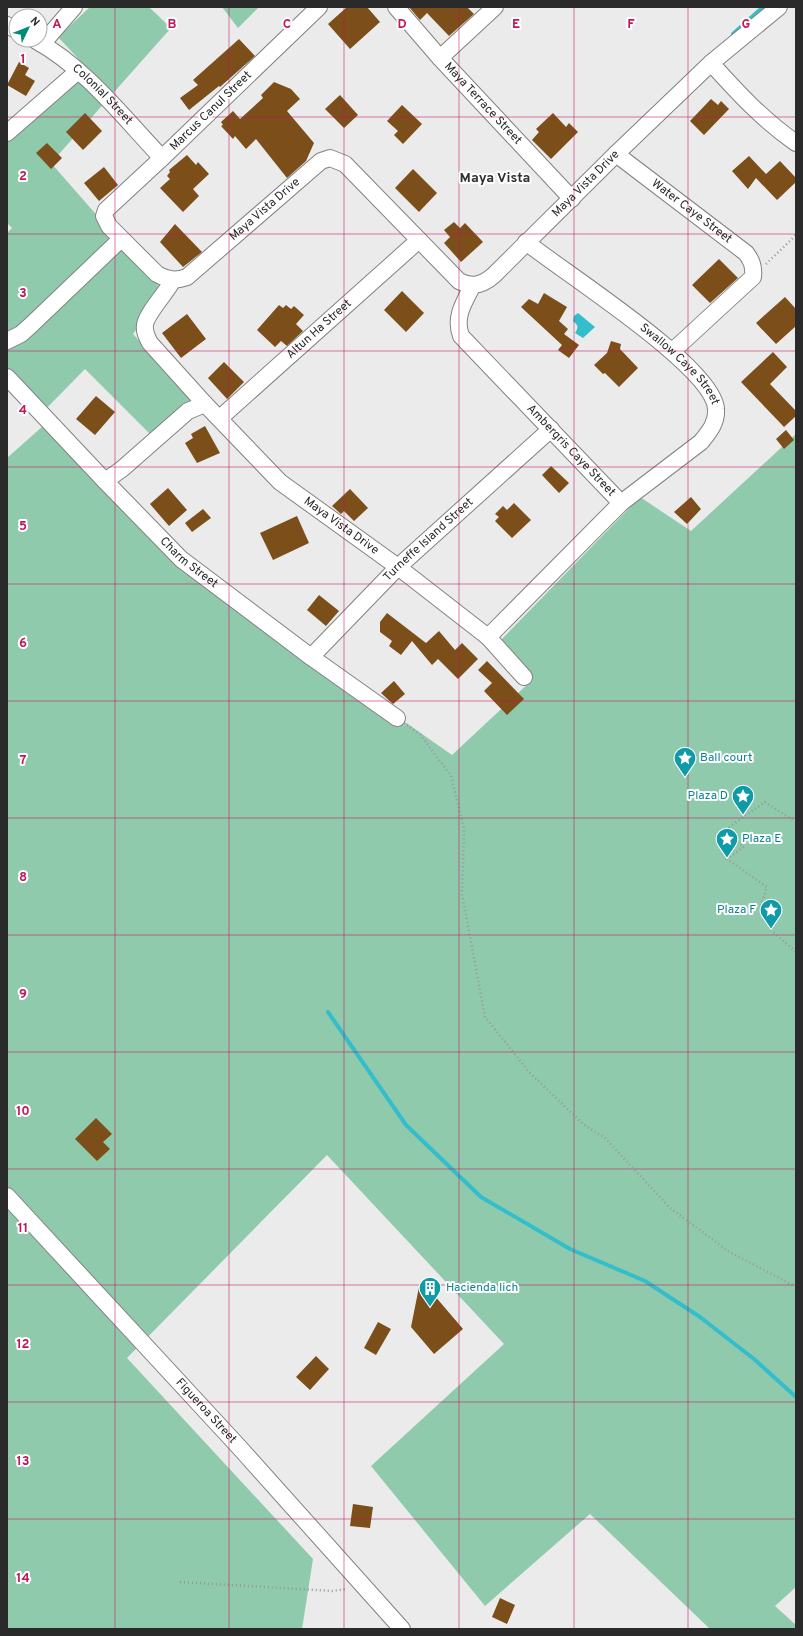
<svg xmlns="http://www.w3.org/2000/svg" width="803" height="1636" font-family="Overpass,sans-serif">
  <style>
    .green { fill: #90caac }
    .water { fill: #34bdcb }
    .lines { fill: none; stroke-linecap: round; stroke-linejoin: round }
    .stream { stroke: #34bdcb; stroke-width: 4 }
    .building { fill: #7c4e19 }
    .minor-casing { stroke: #828283; stroke-width: 18 }
    .path { stroke: #989899; stroke-width: 2.5; stroke-dasharray: 1 3; stroke-linecap: butt }
    .minor { stroke: #fff; stroke-width: 16 }
    .grid { fill: none; stroke: #c2185b; stroke-width: 1; stroke-opacity: 0.55 }
    .labels { text-anchor: middle; dominant-baseline: central; stroke-width: 4; stroke-linejoin: round; paint-order: stroke }
    .street-label { font-size: 12px; fill: #2a2a2b; stroke: #fff }
    .culture-label { font-size: 12px; fill: #0d838f; stroke: #fff; text-anchor: start }
    .quarter-label { font-size: 14px; font-weight: bold; fill: #313132; stroke: #fff }
    .grid-label { font-size: 13px; text-anchor: middle; font-weight: bold; fill: #c2185b; stroke: #fff; stroke-width: 4; stroke-linejoin: round; paint-order: stroke }
  </style>
  <rect width="100%" height="100%" fill="#ebebec"/>
  <!-- green -->
  <path class="green" d="M90 7H149L171 28 51 163 165 293 133 334 195 402 155 439 85 369 36 419 7 388V233L12 228 7 223V139L88 69 58 37Z
    M222 7H259L238 28Z
    M43 426 170 557 452 755 531 681 501 640 640 497 691 531 796 434V1587L775 1606 796 1625V1629H710L590 1514 485 1606 371 1466 504 1344 327 1155 127 1358 313 1559 302 1629H7V458Z"/>
  <!-- water -->
  <path class="water" d="M578 313 595 327 583 338 575 333C579 327 578 325 573 321L574 316Z"/>
  <g class="lines">
    <!-- stream -->
    <path class="stream" d="M733 34 763 7
      M328 1012 406 1125 481 1197 570 1249 645 1281 700 1317 754 1359 796 1397"/>
  </g>
  <!-- building -->
  <path class="building" d="M347 7H367L380 22 350 49 328 24Z
    M409 7H467L474 14 449 36 427 13 420 20Z
    M239 39 255 56 220 87 219 86 189 110 180 98 198 85 193 80Z
    M19 62 29 68 25 75 35 81 26 96 7 85Z
    M274 82 291 89 300 99 287 111 314 143 306 161 287 178 256 139 246 149 235 136 233 139 221 126 223 125 221 122 233 111 240 119 263 98 261 95Z
    M340 95 358 115 344 128 325 109Z
    M711 99 718 105 721 101 729 109 704 135 690 121Z
    M402 105 422 124 403 144 394 135 398 131 387 121Z
    M85 113 102 131 83 150 66 132Z
    M553 113 566 127 569 123 578 132 551 159 532 140 539 132 536 129Z
    M47 143 62 158 51 169 36 153Z
    M187 155 196 165 198 162 209 174 193 189 199 196 183 212 160 188 170 179 167 176 170 172 169 170Z
    M749 156 766 174 780 161 796 178V182L777 200 756 178 748 189 732 171Z
    M104 167 118 185 99 201 84 183Z
    M413 169 437 193 419 212 395 188Z
    M454 222 460 228 465 223 483 242 461 262 444 243 450 237 444 230Z
    M175 224 202 252 183 267 160 242Z
    M719 259 738 278 710 303 692 285Z
    M402 291 424 313 406 332 384 310Z
    M544 293 567 307 559 321 568 329 564 334 579 345 569 358 558 350 562 345 521 307 529 299 538 304Z
    M785 297 796 309V326L776 344 756 323Z
    M279 305 283 308 286 305 291 309 294 306 304 315 296 324 303 331 287 346 281 341 275 347 257 330Z
    M187 314 206 339 181 358 162 333Z
    M611 341 621 344 620 349 638 368 619 387 605 373 603 374 594 365 607 353Z
    M773 352 787 367 770 384 796 411V416L784 427 741 382Z
    M224 362 244 382 227 399 208 378Z
    M96 396 115 412 95 435 76 419Z
    M205 426 220 453 197 463 185 443 193 438 191 434Z
    M786 430 794 440 784 449 776 439Z
    M551 466 569 483 559 493 542 475Z
    M168 488 187 510 169 526 150 504Z
    M350 489 368 508 354 521 344 511 341 514 332 506Z
    M691 497 701 509 687 524 674 512Z
    M514 503 531 520 512 538 495 521 499 517 495 514 503 506 507 510Z
    M203 509 211 518 192 532 185 523Z
    M297 516 309 543 273 560 260 533Z
    M319 595 339 611 326 626 307 610Z
    M387 613 426 643 439 631 455 650 462 643 478 659 458 679 438 659 432 665 412 641 401 655 389 646 392 641 380 632V622Z
    M487 661 524 699 507 715 484 691 492 683 478 670Z
    M394 681 405 694 393 704 381 693Z
    M96 1118 112 1134 103 1142 110 1149 97 1161 75 1139Z
    M419 1287 428 1288 463 1329 434 1354 411 1327Z
    M378 1322 391 1329 376 1355 364 1348Z
    M316 1356 329 1369 310 1390 296 1377Z
    M353 1504 373 1507 370 1528 350 1526Z
    M500 1598 515 1605 507 1624 492 1617Z"/>
  <g class="lines">
    <!-- minor casing -->
    <g class="minor-casing">
      <g id="minor">
        <path id="s1" d="M319 7 162 158 106 210 104 216 109 226 157 274C168 280 176 281 187 277L321 161 330 158 345 164 459 281C472 288 483 285 494 275L616 154 711 63 779 7"/>
        <path id="s2" d="M396 7 440 58 572 199"/>
        <path d="M7 25 16 30"/>
        <path id="s3" d="M35 40C86 68 123 117 162 158"/>
        <path d="M42 44 74 7"/>
        <path d="M440 58 495 7"/>
        <path d="M711 63C738 93 763 120 796 143"/>
        <path d="M7 133 78 71"/>
        <path id="s4" d="M616 154 746 253C752 261 754 267 753 277L677 347 671 350"/>
        <path id="s5" d="M526 242C563 272 714 367 716 409 717 423 709 432 701 442L621 503"/>
        <path id="s6" d="M173 280C167 292 146 314 145 325 144 332 147 337 150 343L205 404 280 482 398 567 488 637 524 677"/>
        <path id="s7" d="M473 285C464 302 454 317 461 336L621 503 488 637"/>
        <path d="M7 341 21 334 30 326 121 239"/>
        <path id="s8" d="M7 377 105 481 181 559 311 657 397 718"/>
        <path id="s9" d="M220 418 419 240"/>
        <path d="M105 481 122 469 188 411 205 404"/>
        <path id="s10" d="M311 657 398 567 551 429"/>
        <path id="s11" d="M7 1196 239 1447 402 1629"/>
      </g>
    </g>
    <!-- path -->
    <path class="path" d="M766 264 796 235
      M407 725 420 734 451 776 464 829 462 894 485 1017 530 1073 583 1124 605 1138 670 1208 728 1251 796 1287
      M796 822 765 802 722 832 744 847 727 859 767 887 760 908 771 930 796 952
      M180 1582 332 1591 347 1589"/>
    <!-- minor -->
    <use href="#minor" class="minor"/>
  </g>
  <!-- grid -->
  <path class="grid" d="M115 7V1629M229 7V1629M344 7V1629M459 7V1629M574 7V1629M688 7V1629M7 117H796M7 234H796M7 351H796M7 467H796M7 584H796M7 701H796M7 818H796M7 935H796M7 1052H796M7 1169H796M7 1285H796M7 1402H796M7 1519H796"/>
  <!-- icons -->
  <defs>
    <g id="sight-pin" transform="scale(1.15)"><path d="M0 17L-7.5 6A9.5 9.5 0 1 1 7.5 6Z" fill="#0f9aa8" stroke="#fff"/><path d="M0-6L1.8-2.2L6-1.7L2.9 1.2L3.7 5.4L0 3.3L-3.7 5.4L-2.9 1.2L-6-1.7L-1.8-2.2Z" fill="#fff"/></g>
    <g id="building-pin" transform="scale(1.15)"><path d="M0 17L-7.5 6A9.5 9.5 0 1 1 7.5 6Z" fill="#0f9aa8" stroke="#fff"/><path d="M-4-6H4V6H1V3H-1V6H-4ZM-2.5-4.3h1.7v1.8h-1.7ZM.8-4.3h1.7v1.8H.8ZM-2.5-1h1.7V.8h-1.7ZM.8-1h1.7V.8H.8Z" fill="#fff"/></g>
  </defs>
  <g fill-rule="evenodd">
    <use href="#sight-pin" x="685" y="758"/>
    <use href="#sight-pin" x="743" y="796"/>
    <use href="#sight-pin" x="727" y="839"/>
    <use href="#sight-pin" x="771" y="910"/>
    <use href="#building-pin" x="430" y="1288"/>
  </g>
  <g class="labels">
    <!-- street labels -->
    <g class="street-label">
      <text stroke="none"><textPath href="#s3" startOffset="87">Colonial Street</textPath></text>
      <text stroke="none"><textPath href="#s2" startOffset="130">Maya Terrace Street</textPath></text>
      <text transform="translate(211 111) rotate(-44)">Marcus Canul Street</text>
      <text stroke="none"><textPath href="#s1" startOffset="945">Maya Vista Drive</textPath></text>
      <text stroke="none"><textPath href="#s1" startOffset="514">Maya Vista Drive</textPath></text>
      <text stroke="none"><textPath href="#s4" startOffset="95">Water Caye Street</textPath></text>
      <text stroke="none"><textPath href="#s9" startOffset="133">Altun Ha Street</textPath></text>
      <text stroke="none"><textPath href="#s5" startOffset="197">Swallow Caye Street</textPath></text>
      <text stroke="none"><textPath href="#s7" startOffset="213">Ambergris Caye Street</textPath></text>
      <text stroke="none"><textPath href="#s6" startOffset="338">Maya Vista Drive</textPath></text>
      <text stroke="none"><textPath href="#s10" startOffset="166">Turneffe Island Street</textPath></text>
      <text stroke="none"><textPath href="#s8" startOffset="260">Charm Street</textPath></text>
      <text stroke="none"><textPath href="#s11" startOffset="293">Figueroa Street</textPath></text>
    </g>
    <!-- culture labels -->
    <g class="culture-label">
      <text x="700" y="758">Ball court</text>
      <text x="728" y="796" text-anchor="end">Plaza D</text>
      <text x="742" y="839">Plaza E</text>
      <text x="756" y="910" text-anchor="end">Plaza F</text>
      <text x="446" y="1288">Hacienda Iich</text>
    </g>
    <!-- quarter labels -->
    <g class="quarter-label">
      <text x="495" y="178">Maya Vista</text>
    </g>
  </g>
  <g class="grid-label">
    <text x="57" y="28">A</text>
    <text x="172" y="28">B</text>
    <text x="287" y="28">C</text>
    <text x="402" y="28">D</text>
    <text x="516" y="28">E</text>
    <text x="631" y="28">F</text>
    <text x="746" y="28">G</text>
    <text x="23" y="63">1</text>
    <text x="23" y="180">2</text>
    <text x="23" y="297">3</text>
    <text x="23" y="414">4</text>
    <text x="23" y="530">5</text>
    <text x="23" y="647">6</text>
    <text x="23" y="764">7</text>
    <text x="23" y="881">8</text>
    <text x="23" y="998">9</text>
    <text x="23" y="1115">10</text>
    <text x="23" y="1232">11</text>
    <text x="23" y="1348">12</text>
    <text x="23" y="1465">13</text>
    <text x="23" y="1582">14</text>
  </g>
  <!-- border -->
  <rect width="803" height="1636" fill="none" stroke="#2a2a2b" stroke-width="16"/>
  <!-- north arrow -->
  <g transform="translate(28 28) rotate(47)"><circle r="19" fill="#ffffff" stroke="#aaaaaa"/>
  <path d="M0-3L7 15L0 10L-7 15Z" fill="#008d77"/>
  <text y="-6" font-size="11" font-weight="bold" text-anchor="middle" fill="#2a2a2b">N</text>
  </g>
</svg>
